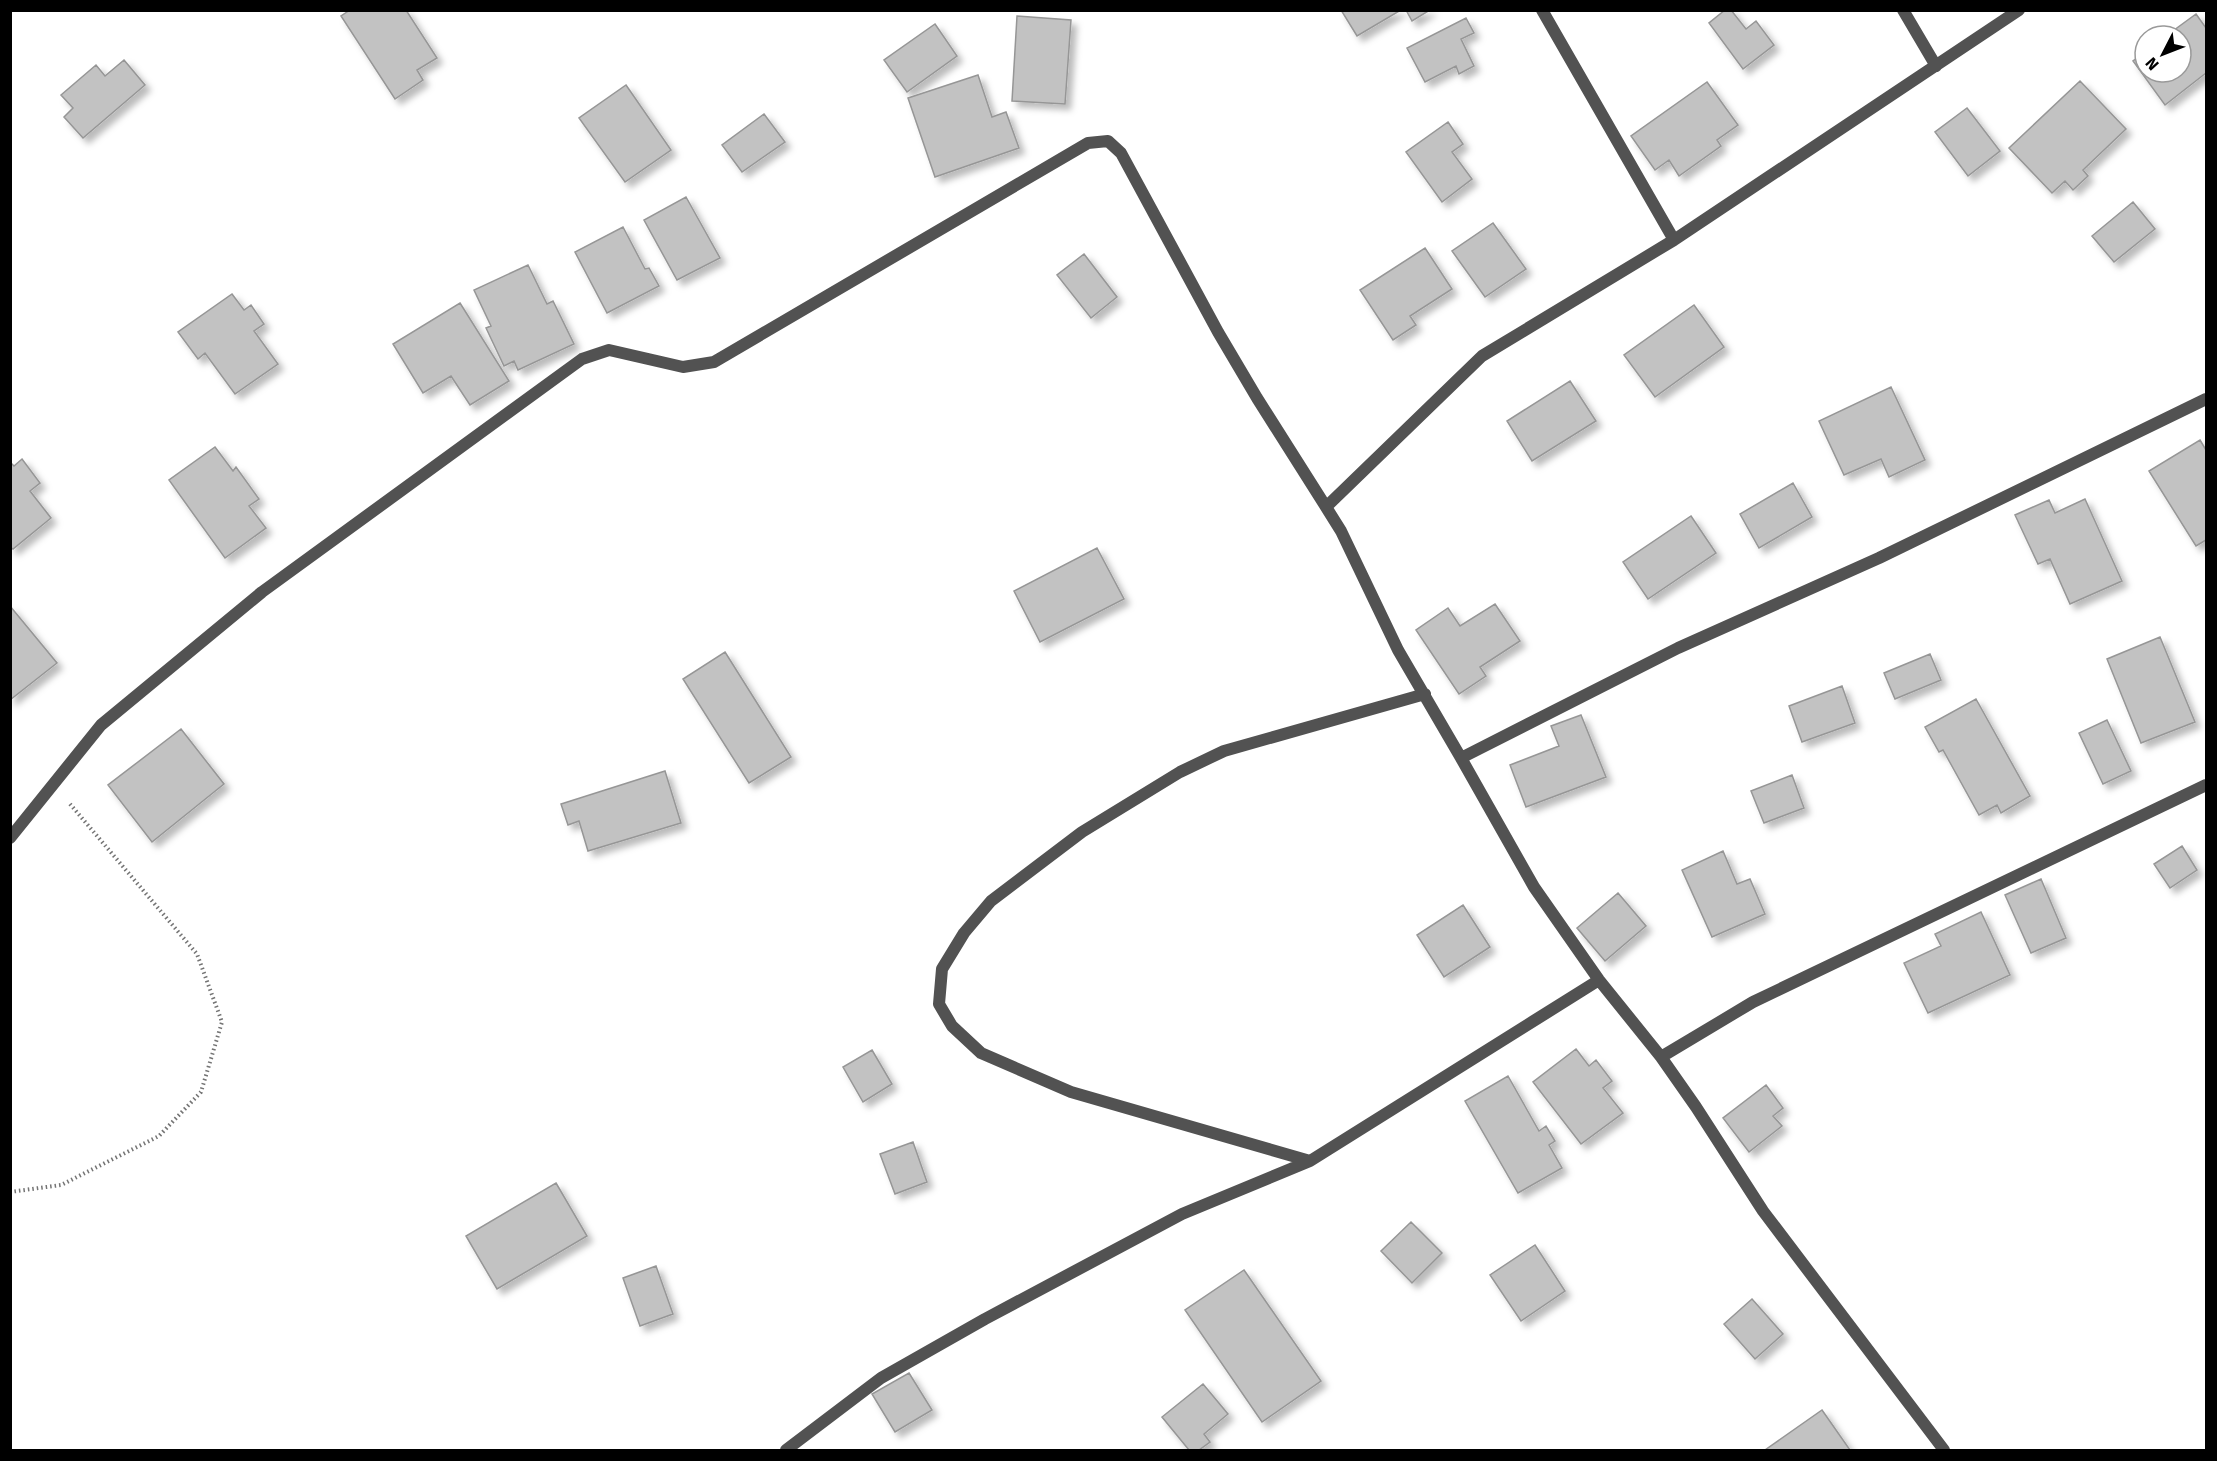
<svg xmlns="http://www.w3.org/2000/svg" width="2217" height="1461" font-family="'Fira Sans',sans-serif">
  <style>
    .building { fill: #c2c2c2; stroke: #969696; stroke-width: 1.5; filter: url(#shadow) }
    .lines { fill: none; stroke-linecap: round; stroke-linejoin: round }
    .path { stroke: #747474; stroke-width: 4; stroke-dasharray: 1.5 3; stroke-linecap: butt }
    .street { stroke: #525252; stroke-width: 12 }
  </style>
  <defs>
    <filter id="shadow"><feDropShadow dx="5.5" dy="5.5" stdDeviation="3" flood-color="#0004"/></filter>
  </defs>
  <rect width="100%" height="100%" fill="#fff"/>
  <!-- building -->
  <path class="building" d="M350 10H406L437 58 417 70 423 80 395 99 341 16Z
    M1341 10H1401L1357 36Z
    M1406 10H1430L1412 21Z
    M1725 10H1731L1746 29 1756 21 1774 45 1743 69 1709 23Z
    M2196 14 2206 28V73L2165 105 2133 61 2145 52V72H2181V36H2166Z
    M1017 16 1071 20 1065 104 1012 101Z
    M1466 18 1474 33 1461 39 1474 66 1459 74 1456 66 1425 82 1407 48Z
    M935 24 957 56 907 92 884 60Z
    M124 60 145 85 83 138 64 117 73 108 61 95 96 65 105 76Z
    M978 75 992 117 1006 112 1019 148 935 177 908 98Z
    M2080 81 2126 129 2083 170 2088 176 2073 190 2065 181 2052 193 2009 148Z
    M1707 82 1738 125 1717 140 1721 146 1679 176 1669 160 1655 170 1631 136Z
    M626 85 671 150 625 182 579 118Z
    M1967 108 2000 151 1968 176 1935 132Z
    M764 114 785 142 742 172 722 145Z
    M1448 122 1463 144 1452 152 1472 179 1442 202 1406 152Z
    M686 197 720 258 677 280 644 220Z
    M2133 202 2155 229 2114 262 2092 236Z
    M1493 223 1526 269 1485 297 1452 251Z
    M623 227 645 269 649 268 659 286 607 313 575 252Z
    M1425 248 1452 289 1410 316 1416 325 1393 340 1360 290Z
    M1084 254 1117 297 1091 318 1057 275Z
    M528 265 547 304 553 301 574 344 518 370 514 361 504 366 486 328 491 326 474 290Z
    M232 294 244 310 251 305 264 324 254 331 278 364 235 394 205 353 198 359 178 332Z
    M460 303 509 381 470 405 451 376 423 393 393 344Z
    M1694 305 1724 347 1655 397 1624 355Z
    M1570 381 1596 421 1532 461 1507 421Z
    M1891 387 1925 460 1889 477 1881 459 1844 475 1819 421Z
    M2200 440 2206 450V540L2196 546 2149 471Z
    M215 447 233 471 236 467 259 499 249 506 266 528 225 558 169 480Z
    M22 459 40 483 30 491 51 518 13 549 10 547V462L14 466Z
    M1793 483 1812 517 1759 548 1740 514Z
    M2085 499 2122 581 2070 604 2050 559 2038 564 2015 515 2049 500 2055 513Z
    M1691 516 1716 553 1648 599 1623 562Z
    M1097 548 1124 599 1040 642 1014 591Z
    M1495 604 1520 641 1480 667 1486 676 1459 694 1416 630 1448 608 1460 626Z
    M10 606 57 663 10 700Z
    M2160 637 2195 722 2141 743 2107 659Z
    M725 652 791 757 749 783 683 679Z
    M1930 654 1941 680 1895 699 1884 673Z
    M1842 686 1855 723 1802 742 1789 706Z
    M1976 699 2030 796 2001 813 1997 805 1979 815 1943 750 1939 752 1925 727Z
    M1581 715 1606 777 1526 807 1510 765 1559 746 1551 726Z
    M2107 720 2131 771 2103 784 2079 733Z
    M181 729 224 784 152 842 108 785Z
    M665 771 681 823 588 851 579 821 568 825 561 804Z
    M1792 775 1804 808 1764 823 1751 791Z
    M2182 846 2197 870 2170 888 2154 864Z
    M1723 851 1737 884 1750 879 1765 914 1712 937 1682 870Z
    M2041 879 2066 938 2031 953 2005 895Z
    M1618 893 1646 926 1605 961 1577 928Z
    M1463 905 1490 947 1444 977 1417 935Z
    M1981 912 2010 975 1928 1013 1904 963 1941 946 1935 934Z
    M1576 1049 1589 1066 1596 1060 1612 1081 1603 1088 1623 1113 1581 1144 1533 1082Z
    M872 1050 892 1084 863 1102 843 1067Z
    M1508 1076 1539 1131 1546 1126 1555 1141 1549 1145 1562 1168 1518 1193 1465 1101Z
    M1766 1085 1783 1108 1773 1116 1782 1126 1749 1152 1723 1118Z
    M913 1142 927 1182 895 1194 880 1154Z
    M556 1183 587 1236 497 1289 466 1236Z
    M1411 1222 1442 1253 1412 1283 1381 1251Z
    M1535 1245 1565 1291 1521 1321 1490 1275Z
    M656 1266 673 1314 640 1326 623 1278Z
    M1244 1270 1321 1381 1262 1422 1185 1310Z
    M1752 1299 1783 1334 1755 1359 1724 1324Z
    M909 1373 932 1410 895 1432 872 1394Z
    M1203 1384 1228 1414 1204 1434 1210 1442 1199 1450H1189L1162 1417Z
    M1822 1410 1850 1450H1765Z"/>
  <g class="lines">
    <!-- path -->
    <path class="path" d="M10 1192 61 1185 159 1136 201 1092 222 1022 197 954 70 804"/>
    <!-- street -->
    <path class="street" d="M1542 10 1674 240
      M1903 10 1936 66
      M2019 10 1674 240 1482 356 1326 507 1341 531 1398 650 1461 758 1678 648 1879 558 2206 399
      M1425 694 1224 751 1180 772 1082 832 991 901 964 933 942 969 939 1004 952 1026 981 1053 1071 1092 1310 1161 1599 980
      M1461 758 1534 887 1599 980 1661 1057 1696 1107 1763 1211 1944 1450
      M10 838 101 725 262 592 582 359 609 350 683 367 714 362 1088 143 1108 141 1121 153 1218 332 1257 398 1326 507
      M1661 1057 1753 1002 2206 785
      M786 1450 881 1378 985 1319 1182 1214 1310 1161"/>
  </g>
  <!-- border -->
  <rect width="2217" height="1461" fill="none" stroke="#000000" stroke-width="24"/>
  <!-- north arrow -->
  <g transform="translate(2163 54) rotate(228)"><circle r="28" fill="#ffffff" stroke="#999999" stroke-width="1.5"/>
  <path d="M0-4.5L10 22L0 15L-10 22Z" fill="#000000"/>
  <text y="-9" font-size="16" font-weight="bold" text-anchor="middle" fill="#000000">N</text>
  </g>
</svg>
